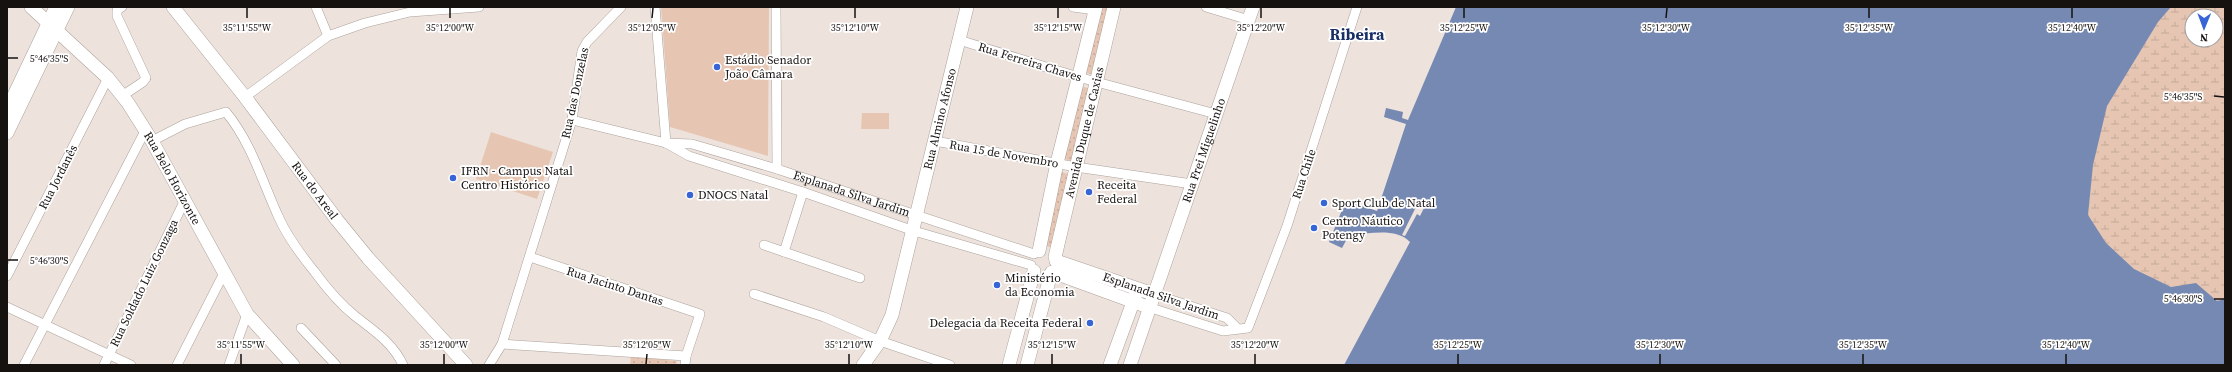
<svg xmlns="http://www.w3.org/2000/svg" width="2232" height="372" font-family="'Source Serif 4',serif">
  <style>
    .grass { fill: #e6c6b3 }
    .wetland { fill: url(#wetland-marsh); fill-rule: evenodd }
    .park { fill: url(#park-dots) }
    .water { fill: #7589b3 }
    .pier { fill: #eee3dc }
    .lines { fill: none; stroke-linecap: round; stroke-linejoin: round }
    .street-casing { stroke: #aca29c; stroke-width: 10 }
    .secondary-casing { stroke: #aca29c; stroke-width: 14 }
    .street { stroke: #fff; stroke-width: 9 }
    .secondary { stroke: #fff; stroke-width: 13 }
    .ticks { fill: none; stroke: #161210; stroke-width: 1.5 }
    .poi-dot { fill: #3765d5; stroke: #fff; stroke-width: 1.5 }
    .labels { text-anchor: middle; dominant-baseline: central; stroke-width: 3.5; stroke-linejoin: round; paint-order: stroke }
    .poi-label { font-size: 12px; fill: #161210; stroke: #fff; text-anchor: start }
    .street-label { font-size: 12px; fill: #161210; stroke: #fff }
    .district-label { font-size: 16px; font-weight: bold; fill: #182f65; stroke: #fff }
    .ticks-label { font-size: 10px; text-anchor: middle; fill: #161210; stroke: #fff; stroke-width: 3.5; stroke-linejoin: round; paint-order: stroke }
  </style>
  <defs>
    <pattern id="wetland-marsh" width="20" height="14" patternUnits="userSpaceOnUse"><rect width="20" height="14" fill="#e6c6b3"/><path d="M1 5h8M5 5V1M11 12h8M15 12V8" fill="none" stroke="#c5a999"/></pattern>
    <pattern id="park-dots" width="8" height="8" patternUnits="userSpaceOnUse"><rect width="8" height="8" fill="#e6c6b3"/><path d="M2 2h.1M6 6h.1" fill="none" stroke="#c5a999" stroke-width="1.8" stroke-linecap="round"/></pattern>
  </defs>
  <rect width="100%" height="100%" fill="#eee3dc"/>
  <!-- grass -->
  <path class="grass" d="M661 7H769L768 156 670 127Z
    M862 113H889V129H861Z
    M491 132 553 152 537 199 476 179Z"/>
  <!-- wetland -->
  <path class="wetland" d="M2018 7H2225V365H1823ZM2192 16H2216V40H2192Z"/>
  <!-- park -->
  <path class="park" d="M1100 7H1110L1094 75 1084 72Z
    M1081 86 1091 89 1072 161 1064 159Z
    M1059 171 1071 175 1053 248 1042 245Z
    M631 356 677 361 676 365H630Z"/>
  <!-- water -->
  <path class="water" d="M1456 7H2171L2158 22 2107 106 2093 165 2088 215 2106 243 2134 269 2171 287 2196 283 2217 301 2225 299V365H1344L1410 242C1396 227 1369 234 1349 235L1342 248 1329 242 1346 200 1377 211 1406 124 1384 117 1386 108 1403 112 1402 118 1408 120Z"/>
  <!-- pier -->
  <path class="pier" d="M1417 205 1424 208 1420 216 1417 214 1405 236 1402 235Z"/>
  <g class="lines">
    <!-- street casing -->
    <g class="street-casing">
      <g id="street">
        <path d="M122 7 117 10V16L146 78 143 82 122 96"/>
        <path d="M316 7 328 36"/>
        <path d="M655 7 666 143"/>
        <path d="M776 7 777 169"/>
        <path d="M1073 7 1095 10"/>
        <path d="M1206 7 1249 20"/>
        <path d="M959 40 1078 77 1216 114"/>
        <path d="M245 97 328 36 365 23 410 12 479 7"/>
        <path id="s1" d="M572 120 666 143 692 144 777 169 1034 254"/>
        <path d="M152 141 185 124 226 112C252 144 262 181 279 218 287 236 301 255 314 271 325 286 340 304 355 316 373 330 393 343 403 365"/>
        <path d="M935 141 1076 167 1192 184"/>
        <path d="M666 143 689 156 803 192 914 231 1031 265"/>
        <path d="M764 245 860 278"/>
        <path d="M784 252 803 192"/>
        <path d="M530 257 700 314 686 356"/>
        <path d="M7 276 108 78"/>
        <path d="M754 294 824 317 880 341 950 365"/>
        <path d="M1153 294 1227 318 1237 328"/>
        <path d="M7 307 131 365"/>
        <path d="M1148 307 1223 331 1248 328 1287 226 1357 7"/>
        <path d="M301 328 336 365"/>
        <path d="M502 344 686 356 685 365"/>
        <path d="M24 365 145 131"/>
        <path d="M104 365 184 202"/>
        <path d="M177 365 224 273"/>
        <path d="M229 365 247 314"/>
        <path d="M489 365 502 344 572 120 582 51 587 42 621 7"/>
      </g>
    </g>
    <!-- secondary casing -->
    <g class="secondary-casing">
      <g id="secondary">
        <path id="s2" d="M31 7 108 78 128 103 152 141 247 314 293 365"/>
        <path id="s3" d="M173 7 245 97 337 220 368 258 466 365"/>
        <path d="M7 110 56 7"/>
        <path d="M7 133 68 7"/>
        <path d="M1039 251 1057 163 1096 7"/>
        <path id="s4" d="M1055 257 1114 7"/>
        <path d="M1056 261 1153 294"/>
        <path d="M1052 272 1148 307"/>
        <path id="s5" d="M863 365 880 341 892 315 967 7"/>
        <path d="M1009 365 1034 271"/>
        <path d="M1027 365 1051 273"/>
        <path d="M1110 365 1136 294"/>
        <path id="s6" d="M1130 365 1253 7"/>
      </g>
    </g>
    <!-- street -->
    <use href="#street" class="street"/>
    <!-- secondary -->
    <use href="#secondary" class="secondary"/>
  </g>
  <!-- ticks -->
  <path class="ticks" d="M247 18V8M450 18V8M652 18 653 8M855 18V8M1058 18V8M1261 18V8M1464 18V8M1666 18 1667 8M1869 18V8M2072 18V8M8 58H18M2214 96 2224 97M8 260H18M2214 299H2224M241 364V354M444 364V354M646 364 647 354M849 364V354M1052 364V354M1255 364V354M1458 364V354M1660 364V354M1863 364V354M2066 364V354"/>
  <!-- markers -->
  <g class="poi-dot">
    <circle cx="717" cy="67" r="4"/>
    <circle cx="453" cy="178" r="4"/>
    <circle cx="1089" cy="192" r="4"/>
    <circle cx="690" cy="195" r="4"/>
    <circle cx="1324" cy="203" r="4"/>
    <circle cx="1314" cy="228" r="4"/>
    <circle cx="997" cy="285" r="4"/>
    <circle cx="1090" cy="323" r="4"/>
  </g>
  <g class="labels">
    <!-- poi labels -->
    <g class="poi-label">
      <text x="725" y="60">Estádio Senador<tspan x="725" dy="14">João Câmara</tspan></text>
      <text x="461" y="171">IFRN - Campus Natal<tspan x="461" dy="14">Centro Histórico</tspan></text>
      <text x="1097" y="185">Receita<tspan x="1097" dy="14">Federal</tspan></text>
      <text x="698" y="195">DNOCS Natal</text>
      <text x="1332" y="203">Sport Club de Natal</text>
      <text x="1322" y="221">Centro Náutico<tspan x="1322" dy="14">Potengy</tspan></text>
      <text x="1005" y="278">Ministério<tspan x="1005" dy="14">da Economia</tspan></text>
      <text x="1082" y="323" text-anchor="end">Delegacia da Receita Federal</text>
    </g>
    <!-- street labels -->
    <g class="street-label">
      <text transform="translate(1030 62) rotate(17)">Rua Ferreira Chaves</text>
      <text transform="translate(575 93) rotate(-78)">Rua das Donzelas</text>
      <text stroke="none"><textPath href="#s5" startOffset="260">Rua Almino Afonso</textPath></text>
      <text stroke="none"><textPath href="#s4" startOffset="128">Avenida Duque de Caxias</textPath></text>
      <text stroke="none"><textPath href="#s6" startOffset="227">Rua Frei Miguelinho</textPath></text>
      <text transform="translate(1004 154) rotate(10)">Rua 15 de Novembro</text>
      <text transform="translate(1304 174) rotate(-72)">Rua Chile</text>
      <text transform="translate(58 177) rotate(-63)">Rua Jordanês</text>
      <text stroke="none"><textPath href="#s2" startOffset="224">Rua Belo Horizonte</textPath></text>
      <text stroke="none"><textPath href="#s3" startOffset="232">Rua do Areal</textPath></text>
      <text stroke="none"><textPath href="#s1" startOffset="290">Esplanada Silva Jardim</textPath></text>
      <text transform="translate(144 283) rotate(-64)">Rua Soldado Luiz Gonzaga</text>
      <text transform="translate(615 286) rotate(18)">Rua Jacinto Dantas</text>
      <text transform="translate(1161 296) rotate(19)">Esplanada Silva Jardim</text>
    </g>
    <!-- district labels -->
    <g class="district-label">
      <text x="1357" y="34">Ribeira</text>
    </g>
  </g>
  <g class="ticks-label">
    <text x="247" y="31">35°11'55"W</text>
    <text x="450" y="31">35°12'00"W</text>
    <text x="652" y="31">35°12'05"W</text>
    <text x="855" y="31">35°12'10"W</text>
    <text x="1058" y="31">35°12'15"W</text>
    <text x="1261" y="31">35°12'20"W</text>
    <text x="1464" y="31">35°12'25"W</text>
    <text x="1666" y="31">35°12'30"W</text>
    <text x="1869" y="31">35°12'35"W</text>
    <text x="2072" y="31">35°12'40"W</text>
    <text x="49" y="62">5°46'35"S</text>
    <text x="2183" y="100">5°46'35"S</text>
    <text x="49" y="264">5°46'30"S</text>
    <text x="2183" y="302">5°46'30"S</text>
    <text x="241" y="348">35°11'55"W</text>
    <text x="444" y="348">35°12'00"W</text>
    <text x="647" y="348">35°12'05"W</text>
    <text x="849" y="348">35°12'10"W</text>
    <text x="1052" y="348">35°12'15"W</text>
    <text x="1255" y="348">35°12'20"W</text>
    <text x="1458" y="348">35°12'25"W</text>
    <text x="1660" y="348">35°12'30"W</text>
    <text x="1863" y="348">35°12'35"W</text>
    <text x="2066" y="348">35°12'40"W</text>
  </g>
  <!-- border -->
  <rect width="2232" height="372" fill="none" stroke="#161210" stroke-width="16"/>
  <!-- north arrow -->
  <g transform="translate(2204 28) rotate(181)"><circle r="19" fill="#ffffff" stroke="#a2a09f"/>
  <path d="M0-3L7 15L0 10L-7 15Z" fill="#3765d5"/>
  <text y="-6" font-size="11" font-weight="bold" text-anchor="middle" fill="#161210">N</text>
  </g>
</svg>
